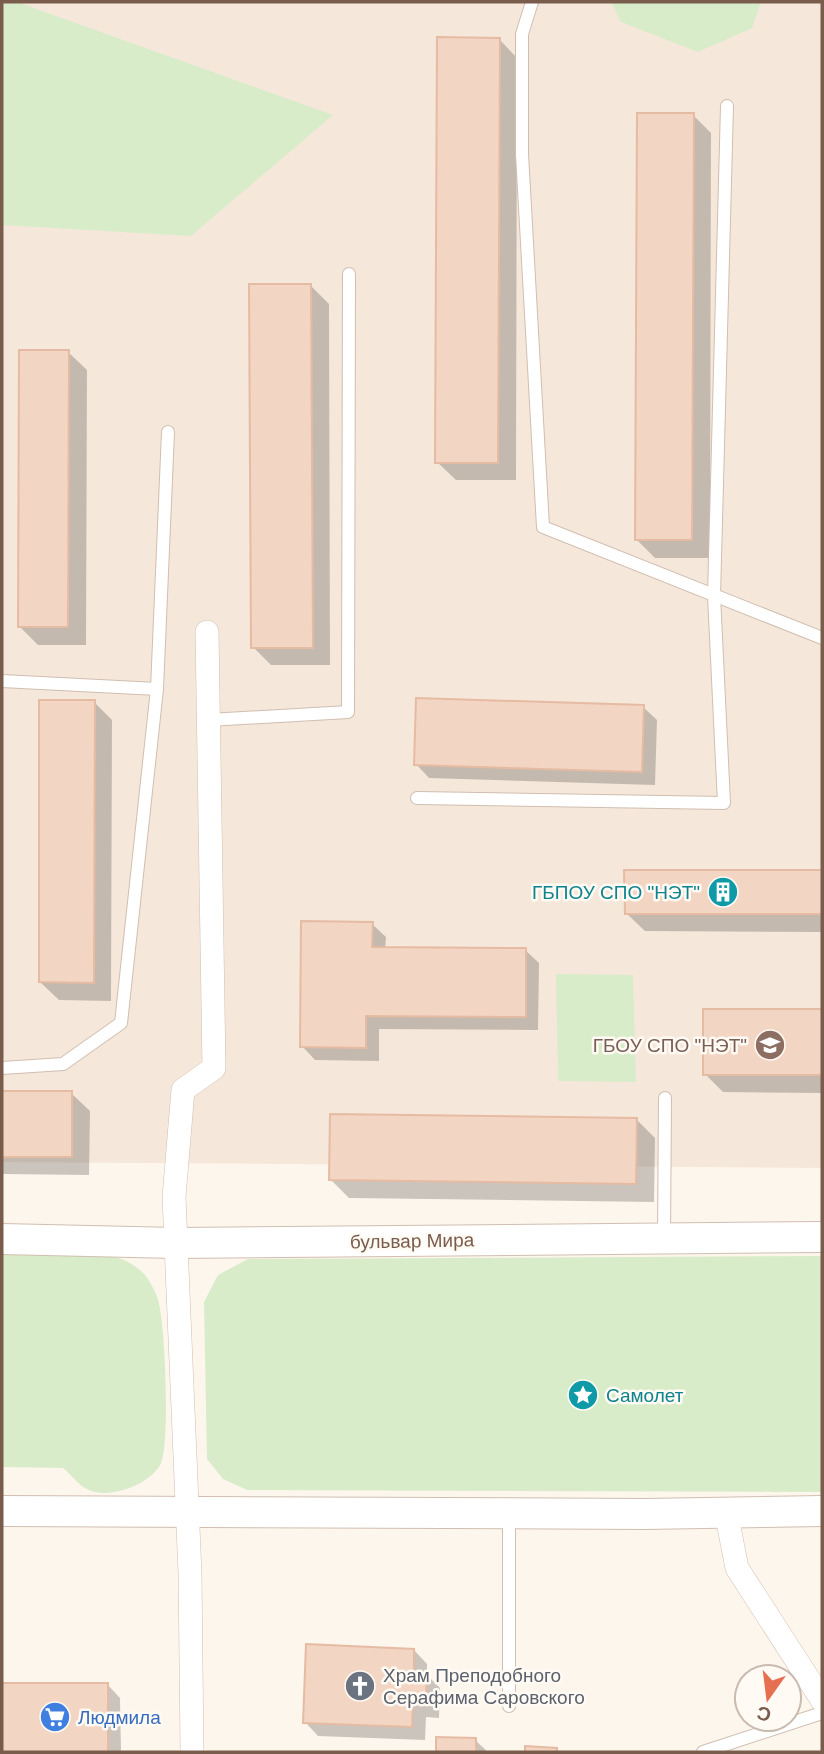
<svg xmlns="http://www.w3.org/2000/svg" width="824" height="1754" font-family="Arial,sans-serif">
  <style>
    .residential { fill: #f5e8da }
    .green { fill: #d8ecc9 }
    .shadow { fill: #0003 }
    .building { fill: #f3d5c3; stroke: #e6bba3; stroke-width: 2 }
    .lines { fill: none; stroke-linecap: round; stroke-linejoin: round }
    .service-casing { stroke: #d1beb0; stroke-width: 14 }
    .minor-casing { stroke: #d1beb0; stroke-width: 24 }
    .tertiary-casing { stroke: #d1beb0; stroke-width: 32 }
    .service { stroke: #fff; stroke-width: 12 }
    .minor { stroke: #fff; stroke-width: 23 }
    .tertiary { stroke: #fff; stroke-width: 30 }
    .labels { text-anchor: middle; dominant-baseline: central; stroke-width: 5; stroke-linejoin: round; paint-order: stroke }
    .culture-label { font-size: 19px; fill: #0d838f; stroke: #fffaf3; text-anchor: end }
    .education-label { font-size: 19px; fill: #785e54; stroke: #fffaf3; text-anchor: end }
    .street-label { font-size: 19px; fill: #7a5c4d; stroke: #fffaf3 }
    .worship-label { font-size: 19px; fill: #5b616d; stroke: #fffaf3; text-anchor: start }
    .shop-label { font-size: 19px; fill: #366cbe; stroke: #fffaf3; text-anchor: start }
  </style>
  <rect width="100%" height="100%" fill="#fdf6ec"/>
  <!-- residential -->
  <path class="residential" d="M2 2H822V1168L2 1162Z"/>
  <!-- green -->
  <path class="green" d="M2 2H17L333 115 191 236 2 225Z
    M611 2H761L752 28 698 52 621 22Z
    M556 974 633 975 636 1082 558 1081Z
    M104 1253C123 1259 141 1265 151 1284 154 1290 158 1297 159 1304 165 1328 170 1442 161 1463 152 1484 108 1501 87 1489 78 1485 71 1474 63 1468L2 1467V1255Z
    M822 1256V1492L247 1490 223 1479 207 1459 204 1302 218 1275 248 1259Z"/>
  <!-- shadow -->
  <path class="shadow" d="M499 39 517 58 516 480H456L437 462Z
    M693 115 711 133 710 558H655L637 540Z
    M311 286 329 304 330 665H271L253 647Z
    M68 352 87 370 86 645H38L20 627Z
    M94 702 112 720 111 1001 59 1000 40 982Z
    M643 707 657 720 655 785 429 778 416 764Z
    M626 872H822V932L645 931 626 913Z
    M372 924 386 937 385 949 525 950 539 963 538 1030 379 1029V1061L315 1060 302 1046Z
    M705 1010H822V1093L723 1092 705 1074Z
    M2 1093H71L90 1111 89 1175 2 1174Z
    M636 1119 655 1138 654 1202 349 1198 331 1180Z
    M414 1650 427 1664V1675L440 1688 439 1718 426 1717 425 1740 318 1736 305 1722Z
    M2 1684H107L120 1698 121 1752H2Z
    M438 1739 475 1740 488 1752H437Z"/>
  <!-- building -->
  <path class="building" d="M437 37 500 38 498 463H435Z
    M637 113H694L692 540H635Z
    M249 284H311L313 648H251Z
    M19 350H69L68 627H18Z
    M416 698 644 705 642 772 414 765Z
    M39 700H95L94 983 39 982Z
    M624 870H822V914H625Z
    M301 921 373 922 372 947 526 948V1017L366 1016V1048L300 1047Z
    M703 1009H822V1075H703Z
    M2 1091H72V1157H2Z
    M330 1114 637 1118 636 1184 329 1180Z
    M306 1644 414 1649V1672L427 1673 426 1706 413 1705 412 1727 303 1723Z
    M2 1683H108V1752H2Z
    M436 1737 476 1738V1752H436Z
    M525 1746 557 1748V1752H525Z"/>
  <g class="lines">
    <!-- service casing -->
    <g class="service-casing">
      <path id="service" d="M532 2 522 34V154L543 527 822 638
        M2 681 157 689 168 432
        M209 720 348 712 349 274
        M417 798 724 803 714 596 727 106
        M2 1068 63 1064 121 1023 157 689
        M664 1238 665 1098
        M509 1706V1513
        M703 1752 822 1713"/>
    </g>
    <!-- minor casing -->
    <g class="minor-casing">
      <path id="minor" d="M726 1512 737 1568 822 1700
        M192 1752 190 1574 174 1197 183 1090 214 1068 207 632"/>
    </g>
    <!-- tertiary casing -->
    <g class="tertiary-casing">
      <path id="tertiary" d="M2 1239 176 1243 822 1237
        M2 1511 645 1514 822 1511"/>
    </g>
    <!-- service -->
    <use href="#service" class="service"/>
    <!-- minor -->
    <use href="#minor" class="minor"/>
    <!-- tertiary -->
    <use href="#tertiary" class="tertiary"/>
  </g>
  <!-- icons -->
  <defs>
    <g id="building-disc" transform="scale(1.575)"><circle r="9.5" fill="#0f9aa8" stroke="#fffaf3"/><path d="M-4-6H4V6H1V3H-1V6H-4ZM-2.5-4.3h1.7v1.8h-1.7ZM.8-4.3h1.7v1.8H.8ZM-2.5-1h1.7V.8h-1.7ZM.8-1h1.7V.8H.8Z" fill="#fff"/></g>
    <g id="school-disc" transform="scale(1.575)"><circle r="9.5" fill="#8d6e63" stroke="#fffaf3"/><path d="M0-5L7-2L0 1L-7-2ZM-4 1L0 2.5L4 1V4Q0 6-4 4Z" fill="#fff"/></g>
    <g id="sight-disc" transform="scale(1.575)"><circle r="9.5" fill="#0f9aa8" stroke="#fffaf3"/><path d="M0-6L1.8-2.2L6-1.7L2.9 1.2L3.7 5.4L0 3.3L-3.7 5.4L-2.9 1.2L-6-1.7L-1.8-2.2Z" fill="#fff"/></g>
    <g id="church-disc" transform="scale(1.575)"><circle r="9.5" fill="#6b7280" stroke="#fffaf3"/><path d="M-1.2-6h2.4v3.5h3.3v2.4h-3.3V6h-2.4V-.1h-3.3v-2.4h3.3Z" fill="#fff"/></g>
    <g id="supermarket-disc" transform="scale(1.575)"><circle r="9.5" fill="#3f7fe0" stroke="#fffaf3"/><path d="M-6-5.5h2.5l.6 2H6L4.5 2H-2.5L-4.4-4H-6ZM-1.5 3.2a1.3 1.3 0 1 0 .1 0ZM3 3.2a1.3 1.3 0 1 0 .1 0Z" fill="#fff"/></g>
  </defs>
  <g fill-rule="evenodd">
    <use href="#building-disc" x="723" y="892"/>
    <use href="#school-disc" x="770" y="1045"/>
    <use href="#sight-disc" x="583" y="1395"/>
    <use href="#church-disc" x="360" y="1686"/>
    <use href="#supermarket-disc" x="55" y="1717"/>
  </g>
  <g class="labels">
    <!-- culture labels -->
    <g class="culture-label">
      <text x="700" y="892">ГБПОУ СПО "НЭТ"</text>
      <text x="606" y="1395" text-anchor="start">Самолет</text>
    </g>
    <!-- education labels -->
    <g class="education-label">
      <text x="747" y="1045">ГБОУ СПО "НЭТ"</text>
    </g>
    <!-- street labels -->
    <g class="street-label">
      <text transform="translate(412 1241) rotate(-1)">бульвар Мира</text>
    </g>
    <!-- worship labels -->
    <g class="worship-label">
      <text x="383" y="1675">Храм Преподобного<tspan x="383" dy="22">Серафима Саровского</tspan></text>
    </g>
    <!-- shop labels -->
    <g class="shop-label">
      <text x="78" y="1717">Людмила</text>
    </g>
  </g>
  <!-- border -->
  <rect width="824" height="1754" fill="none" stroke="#7a5c4d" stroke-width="7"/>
  <!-- north arrow -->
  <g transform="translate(768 1698) rotate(194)"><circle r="33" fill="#fffaf3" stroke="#cabbb1" stroke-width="2"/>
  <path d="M0-5L12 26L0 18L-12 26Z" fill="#e76f51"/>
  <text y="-10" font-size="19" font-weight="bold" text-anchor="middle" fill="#7a5c4d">С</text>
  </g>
</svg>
